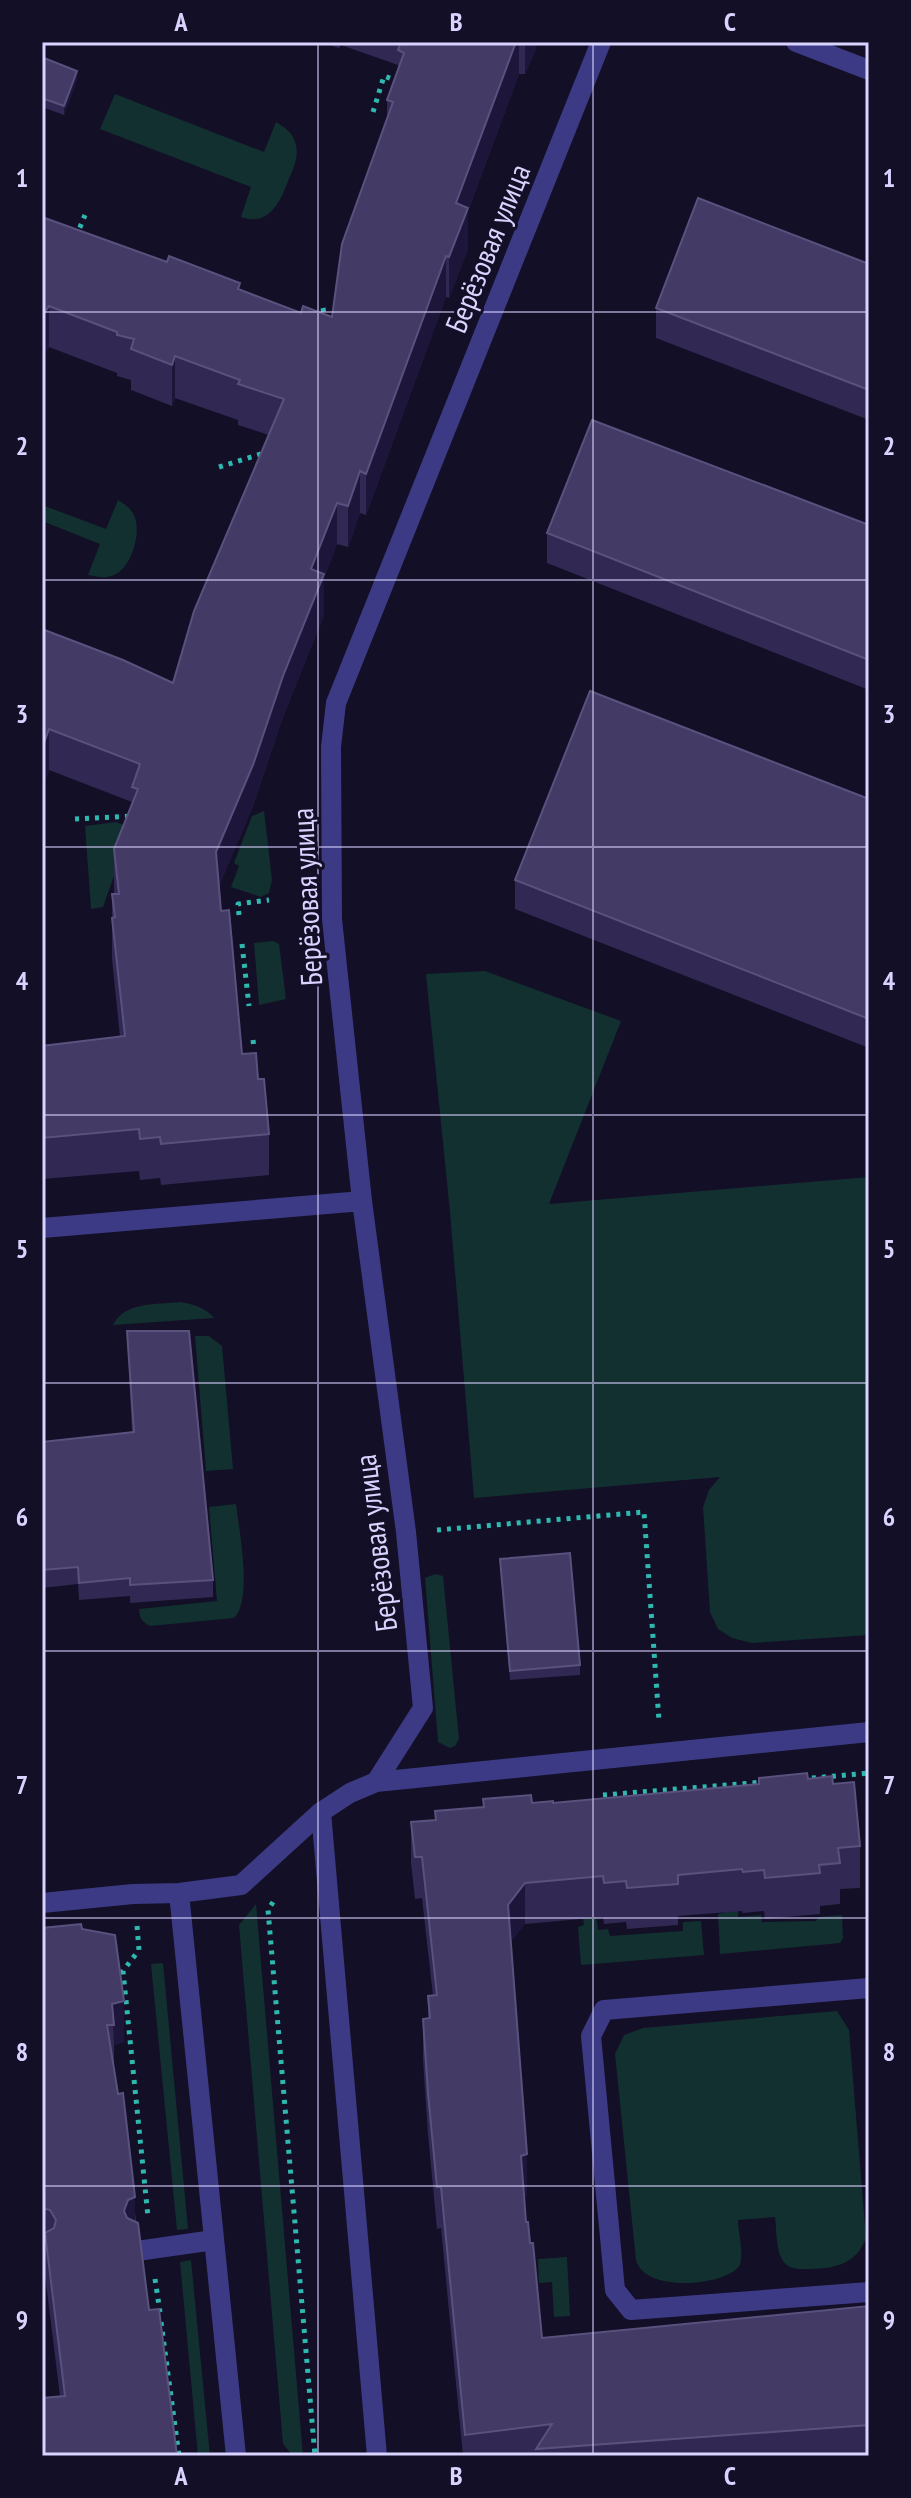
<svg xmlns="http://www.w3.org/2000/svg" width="911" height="2498" font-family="'PT Sans Narrow',sans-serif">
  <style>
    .green { fill: #12302f }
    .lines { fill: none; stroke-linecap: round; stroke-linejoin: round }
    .path { stroke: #2fb8b0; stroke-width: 5; stroke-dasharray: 4 6; stroke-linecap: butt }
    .service { stroke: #3d3a85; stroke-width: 20 }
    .wall { fill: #312854 }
    .shaded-wall { fill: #1d163a }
    .building { fill: #433a66; stroke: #5a527e; stroke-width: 2 }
    .grid { fill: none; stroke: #d9d4ff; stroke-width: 2; stroke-opacity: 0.55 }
    .labels { text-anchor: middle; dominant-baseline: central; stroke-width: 6; stroke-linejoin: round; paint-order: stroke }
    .street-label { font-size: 30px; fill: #d9d4ff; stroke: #130f26 }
    .neatline { fill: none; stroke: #d9d4ff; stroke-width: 3 }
    .grid-label { font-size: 26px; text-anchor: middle; font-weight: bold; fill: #d9d4ff }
  </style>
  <rect width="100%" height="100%" fill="#130f26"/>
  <!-- green -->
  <path class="green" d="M115 94 264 152 276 122C286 128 293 133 296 145 299 157 293 170 288 181 280 203 268 227 241 217L251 187 100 129Z
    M118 500C126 505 132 509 135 518 141 535 131 568 114 575 105 579 97 577 88 575L100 544 42 521V505L106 529Z
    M264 811 272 880 269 893 261 897 231 887 239 866 234 863 252 816Z
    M116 822 131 828 103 907 91 909 85 826Z
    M273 941 279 944 286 999 259 1005 254 943Z
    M485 971 621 1021 549 1204 869 1177V1635L752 1643 732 1638 718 1629 710 1612 703 1507 709 1490 720 1477 474 1498 450 1212 426 974Z
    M180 1302C193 1304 206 1308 214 1318L113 1325C125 1301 156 1305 180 1302Z
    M195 1336H209L222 1346 233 1469 206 1471Z
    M236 1504C239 1530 253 1600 234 1618L150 1626C142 1622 139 1617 139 1609L217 1601 209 1507Z
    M435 1574 443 1576 459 1739 455 1746 450 1748 438 1742 425 1578Z
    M256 1904 303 2456H293L283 2444 239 1925Z
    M738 1910V1917L761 1915 762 1922 816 1921 819 1917 842 1915 843 1938 840 1943 720 1954 718 1914 724 1913V1911Z
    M596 1917 598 1930 608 1929 610 1936 683 1931V1922L701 1921 704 1955 581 1965 578 1927 584 1925 583 1918Z
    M163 1963 188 2229 177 2230 151 1964Z
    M837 2011 849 2030 866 2238C856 2264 837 2268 811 2269 804 2269 793 2270 787 2265 775 2256 777 2231 775 2217L738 2220C738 2233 744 2252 740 2264 732 2285 645 2295 636 2260L615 2054 624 2035 643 2028Z
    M567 2257 570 2316 554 2317 552 2282 539 2283 538 2259Z
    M191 2260 210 2456H198L180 2262Z"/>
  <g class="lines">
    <!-- path -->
    <path class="path" d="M373 112 384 76 401 82
      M76 237 85 215
      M323 308 325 321
      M219 467 267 452
      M75 819 134 816
      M239 915 238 904 269 900
      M242 944 249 1006
      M253 1040 254 1048
      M437 1530 644 1512 659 1721
      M802 1779 869 1773
      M603 1795 764 1782
      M273 1902 268 1910 315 2456
      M137 1926 139 1950 123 1971 148 2217
      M155 2279 160 2312
      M161 2322 179 2456"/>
    <!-- service -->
    <path class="service" d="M796 42 869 70
      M42 1228 362 1201
      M376 1782 423 1708 406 1532 362 1201 336 957 332 919 331 747 336 703 601 42
      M321 1812 377 2456
      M179 1893 236 2456
      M42 1903 133 1894 179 1893 241 1885 321 1812 350 1793 376 1782 869 1732
      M869 1988 604 2010 591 2036 615 2290 631 2310 869 2292
      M137 2251 214 2240
      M42 2262H43"/>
  </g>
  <!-- wall -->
  <path class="wall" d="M320 42H536V49L525 74H519L468 211V249L449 298 446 297 366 515 360 513 348 547 337 544 324 578V615L283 717 253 806 219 886 221 911 242 1054 258 1079 269 1134V1175L161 1185 160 1178 140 1180 139 1171 42 1179V1046L120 1037 112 959V894H114V849L132 802 49 770 44 784 42 783V629L173 683 269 435 238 425V420L175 398 172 406 131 390V380L117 376V373L49 347 42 358V217L301 313 332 317 387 119V100L398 69V65L341 45 339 48Z
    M42 62 77 80 64 115 42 107Z
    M869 264V420L656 338V308Z
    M869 525V690L547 563V533Z
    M869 799V1048L515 909V880Z
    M127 1331 213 1580V1597L130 1603V1596L79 1600 78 1584 42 1588V1436V1442L132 1433Z
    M500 1559 580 1665V1675L510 1680Z
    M808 1779 833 1784 860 1846V1888L840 1889V1904L820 1906V1914L765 1919 764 1911 743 1913 742 1911 678 1916V1925L627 1929 626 1922 604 1924 603 1917 525 1924 510 1942 527 2195 524 2196 526 2222 542 2338 869 2306V2456H463L441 2228 437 2229 428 2134 423 2060V2019L428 2018V1996H433L422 1898 415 1899 411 1863V1822L435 1820V1811L532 1803H553Z
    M42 1928 82 1929 124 2042 114 2045V2066L149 2310 177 2456 60 2396 45 2275V2250L42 2249Z"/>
  <!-- shaded-wall -->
  <path class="shaded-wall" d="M516 42H519V74L468 211V249L449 298V257L456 203Z
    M525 42H536V49L525 74Z
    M77 71V80L64 115V106Z
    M446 256V297L366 515V474Z
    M49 306V347L42 358V316Z
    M175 356V398L172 406V365Z
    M360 471V513L348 547V506Z
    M337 503V544L324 578V615L283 717 253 806 216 893V852L311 569Z
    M49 729V770L44 784V743Z
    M525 1883V1924L508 1946V1905Z
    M124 2001V2042L114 2045 112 2004Z
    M527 2154V2195L521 2197V2156Z
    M135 2197V2238L124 2211 128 2200Z"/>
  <!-- building -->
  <path class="building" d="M401 42H516L456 203 468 208 449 257 446 256 366 474 360 471 348 506 337 503 311 569 324 574 283 676 253 765 216 852 221 911 229 910 242 1054 256 1053 258 1079H264L269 1134 161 1144 160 1137 140 1139 139 1129 42 1138V1046L125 1036 112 918 115 917 112 894H119L114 849 138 789 132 787 140 764 49 729 44 743 42 742V629L123 660 173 683 194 611 284 399 238 384 240 380 175 356 172 365 131 349 134 339 117 335V332L49 306 42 316V217L167 262 169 256 240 283 238 289 301 313 303 306 332 317 342 244 393 102 387 100 404 53 398 50Z
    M44 58 77 71 64 106 42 98V62Z
    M698 198 869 264V390L656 308Z
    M592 420 869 525V660L547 533Z
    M590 691 869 799V1019L515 880Z
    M127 1331H189L213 1580 130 1585V1578L79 1583 78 1567 42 1570V1436V1442L134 1432Z
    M570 1553 580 1665 510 1671 500 1559Z
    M807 1773 808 1779 832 1776 833 1784 854 1782 860 1846 838 1848 840 1863 819 1865 820 1873 765 1878 764 1870 743 1872 742 1869 678 1875V1884L627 1888 626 1881 604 1883 603 1876 525 1883 508 1905 527 2154 521 2156 526 2222H528L530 2243H533L542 2338 869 2306V2425L536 2449 552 2424 465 2435 441 2187H437L428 2093 423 2019 430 2018 428 1996 437 1995 422 1857H415L411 1822 436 1820 435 1811 484 1807 483 1799 531 1795 532 1803 553 1801V1803L759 1784V1778Z
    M81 1924 82 1929 115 1935 124 2001 112 2004 114 2025H107L118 2094 123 2093 135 2197 128 2200 124 2211 127 2218 138 2223 149 2310 159 2309 177 2456H42V2398L65 2396 45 2233 54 2228 56 2220 50 2210 42 2208V1928Z"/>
  <!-- grid -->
  <path class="grid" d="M318 42V2456M593 42V2456M42 312H869M42 580H869M42 847H869M42 1115H869M42 1383H869M42 1651H869M42 1918H869M42 2186H869"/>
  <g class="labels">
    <!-- street labels -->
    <g class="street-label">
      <text transform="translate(487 248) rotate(-68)">Берёзовая улица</text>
      <text transform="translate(306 897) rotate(-93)">Берёзовая улица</text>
      <text transform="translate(375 1543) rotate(-97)">Берёзовая улица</text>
    </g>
  </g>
  <!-- border -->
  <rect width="911" height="2498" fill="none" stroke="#130f26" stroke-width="88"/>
  <rect x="44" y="44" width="823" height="2410" class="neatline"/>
  <g class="grid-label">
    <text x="181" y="31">A</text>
    <text x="456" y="31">B</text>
    <text x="730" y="31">C</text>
    <text x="22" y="187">1</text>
    <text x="889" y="187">1</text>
    <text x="22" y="455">2</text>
    <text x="889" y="455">2</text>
    <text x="22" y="723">3</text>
    <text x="889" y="723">3</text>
    <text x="22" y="990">4</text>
    <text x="889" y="990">4</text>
    <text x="22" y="1258">5</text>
    <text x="889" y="1258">5</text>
    <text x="22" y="1526">6</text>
    <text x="889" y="1526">6</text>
    <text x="22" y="1794">7</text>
    <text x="889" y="1794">7</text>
    <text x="22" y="2061">8</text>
    <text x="889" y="2061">8</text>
    <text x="22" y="2329">9</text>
    <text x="889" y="2329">9</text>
    <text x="181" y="2485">A</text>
    <text x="456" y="2485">B</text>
    <text x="730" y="2485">C</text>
  </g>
</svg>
